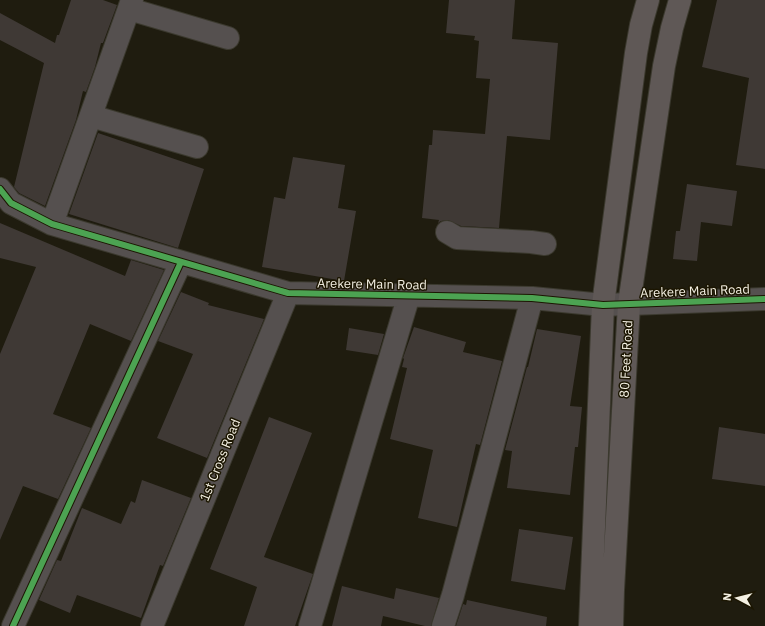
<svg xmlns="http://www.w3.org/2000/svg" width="765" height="626" font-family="'IBM Plex Sans',sans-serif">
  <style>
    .building { fill: #3f3935 }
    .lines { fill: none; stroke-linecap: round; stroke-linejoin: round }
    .minor-casing { stroke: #3b392e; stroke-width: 24 }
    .major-casing { stroke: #3b392e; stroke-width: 24 }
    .minor { stroke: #55504f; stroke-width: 22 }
    .major { stroke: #5f5856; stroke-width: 22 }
    .cycleway-casing { stroke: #1c1602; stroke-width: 8 }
    .cycleway { stroke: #4ca352; stroke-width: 6 }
    .labels { text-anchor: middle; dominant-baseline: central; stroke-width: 3; stroke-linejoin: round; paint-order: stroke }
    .street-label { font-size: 13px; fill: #f4f0e3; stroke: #1c1602 }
  </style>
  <rect width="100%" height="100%" fill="#1f1c0f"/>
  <!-- building -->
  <path class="building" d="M71 0H103L117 5 103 43H101L95 67 86 92 83 91 76 120 45 206 19 193 14 187 44 63 0 40V13L55 43 57 35H59Z
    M449 0H515L512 39 558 43 550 140 507 136 499 228 461 226 448 220 441 221 438 223 439 220 422 218 429 145H432L433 130 485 134 490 79 476 78 479 41 474 40 475 36 446 33Z
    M717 0H765V169L736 165 749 78 702 67Z
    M98 133 204 169 178 248 69 214Z
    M293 157 345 165 338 208 356 211 344 281 262 267 274 197 285 199Z
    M687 184 737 191 732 226 701 222 697 261 673 259 676 231H680Z
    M0 223 125 276 131 260 164 270 131 341 90 324 53 414 91 428 58 499 23 486 0 540V354L36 267 0 258Z
    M181 292 209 303 208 305 264 319 207 458 157 438 193 354 158 341Z
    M414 327 466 342 463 352 502 361 480 445 476 444 457 527 418 518 433 450 390 439 407 368 402 367 404 359 403 358Z
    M349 328 384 334 378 355 346 350Z
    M537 329 581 336 570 406 582 407 578 447H575L570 495 507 488 512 451 505 450 527 367H528Z
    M269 417 312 433 264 557 313 574 295 626H244L257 587 210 569Z
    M719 427 765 434V486L712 479Z
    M142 480 191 498 163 566 160 565 141 618 77 595 70 613 39 600 57 560 61 561 82 508 121 524 131 501 135 503Z
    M519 529 573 537 565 590 511 581Z
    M342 586 394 599 396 588 439 598 431 626H425L383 616 381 626H332Z
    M467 600 547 617 546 626H456L463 604 466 605Z"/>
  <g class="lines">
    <!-- minor casing -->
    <g class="minor-casing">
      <path id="minor" d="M129 9 228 38
        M91 116 197 147
        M0 189 11 203 52 224 288 293 532 298 603 305 765 299
        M52 224 132 0
        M447 232 457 238 531 242 545 244
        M13 626 181 262
        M152 626 288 293
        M310 626 409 295
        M443 626 453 595 532 298"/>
    </g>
    <!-- major casing -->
    <g class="major-casing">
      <path id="major" d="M590 626 603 305 636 53 641 25 648 0
        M612 626 613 590 629 304 664 66 672 28 680 0"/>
    </g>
    <!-- minor -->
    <use href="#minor" class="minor"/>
    <!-- major -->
    <use href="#major" class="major"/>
    <!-- cycleway casing -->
    <g class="cycleway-casing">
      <path id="cycleway" d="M0 189 11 203 52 224 288 293 532 298 603 305 765 299
        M13 626 181 262"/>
    </g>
    <!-- cycleway -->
    <use href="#cycleway" class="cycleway"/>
  </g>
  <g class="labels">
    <!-- street labels -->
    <g class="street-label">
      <text transform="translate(372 284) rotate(1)">Arekere Main Road</text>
      <text transform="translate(695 291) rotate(-2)">Arekere Main Road</text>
      <text transform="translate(626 359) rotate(-87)">80 Feet Road</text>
      <text transform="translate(220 460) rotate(-68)">1st Cross Road</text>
    </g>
  </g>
  <!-- north arrow -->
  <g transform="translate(737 598) rotate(277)" stroke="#1c1602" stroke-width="3" paint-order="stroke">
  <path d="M0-3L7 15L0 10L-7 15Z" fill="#f4f0e3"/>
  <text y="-6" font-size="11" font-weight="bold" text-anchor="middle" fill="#f4f0e3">N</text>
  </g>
</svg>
